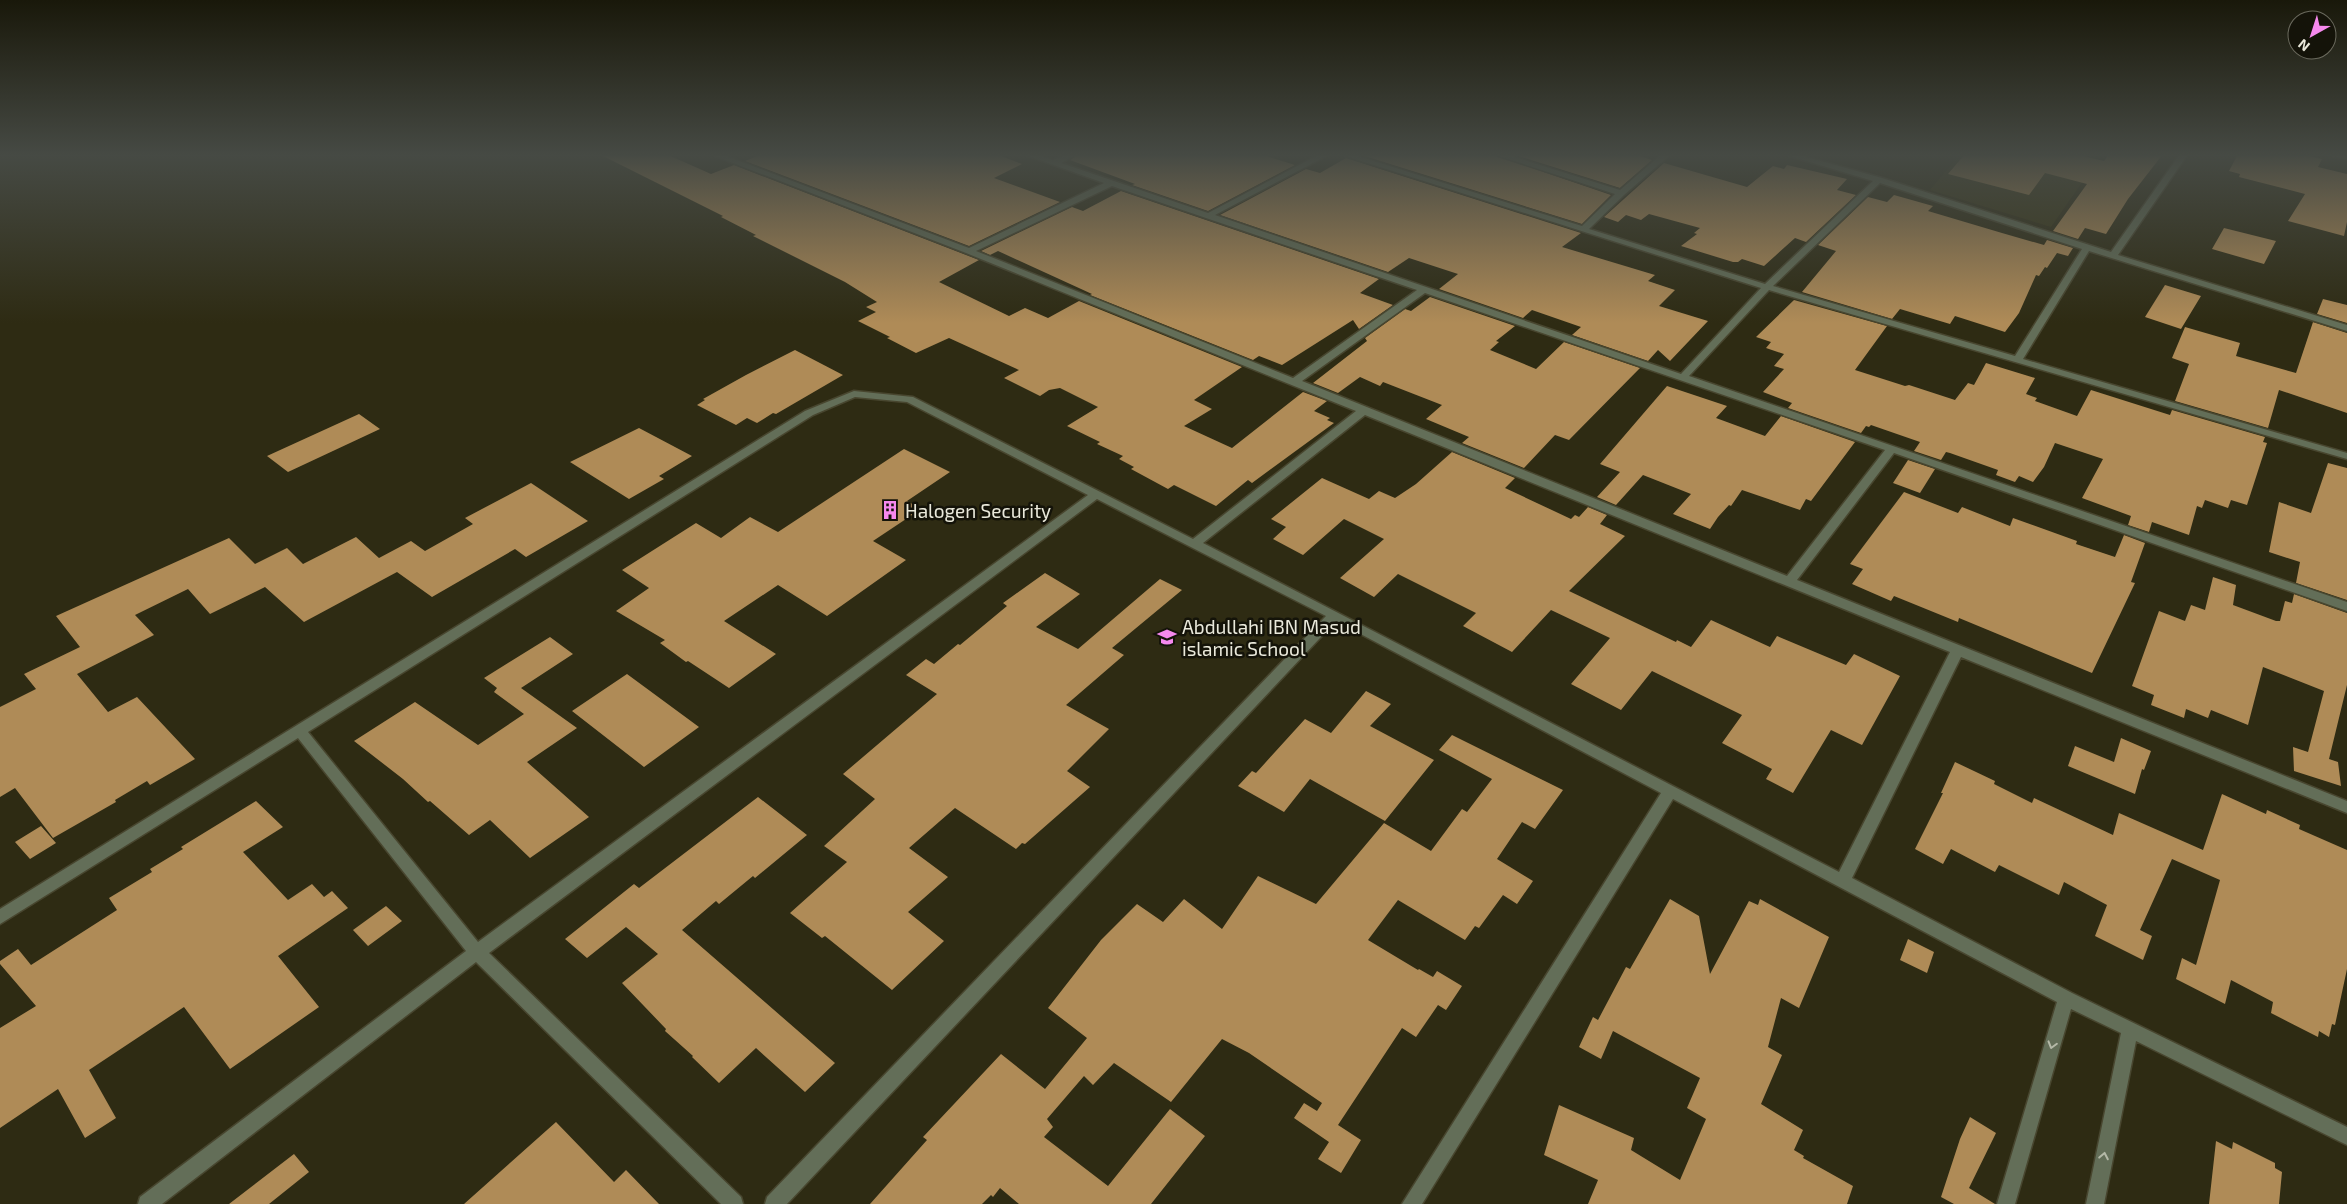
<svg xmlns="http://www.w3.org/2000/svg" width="2347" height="1204" font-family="'Exo 2',sans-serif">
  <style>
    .built { fill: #383515 }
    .building { fill: #af8b57 }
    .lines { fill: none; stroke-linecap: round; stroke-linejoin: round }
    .minor-casing { stroke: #48462f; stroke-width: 3 }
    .minor { fill: #636e58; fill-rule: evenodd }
    .oneway { stroke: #b4b8a7 }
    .labels { text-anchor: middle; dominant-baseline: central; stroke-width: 5; stroke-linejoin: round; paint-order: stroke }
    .poi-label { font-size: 19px; fill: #eae9db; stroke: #141309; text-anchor: start }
  </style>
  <rect width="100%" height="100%" fill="#2e2b13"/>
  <!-- built -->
  <path class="built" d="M1960 154H2102L2051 227 1930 190Z"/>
  <!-- building -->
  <path class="building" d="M599 154H666L711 174 734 165 979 260 939 282 1009 316 1025 308 1048 318 1079 301 1242 367 1194 400 1212 409 1184 426 1232 448 1303 392 1327 401 1314 411 1330 418 1327 420 1334 423 1252 483 1248 480 1216 506 1174 485 1168 489 1131 469 1134 467 1119 459 1123 456 1097 444 1100 442 1067 426 1098 407 1060 388 1049 390 1040 396 1004 378 1019 370 949 338 916 353 887 338 890 337 858 321 876 312 866 307 877 302 845 282 753 236 756 235 721 217 723 216Z
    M762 154H996L1022 164 994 178 1060 202 969 246 745 161Z
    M1079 154H1260L1295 165 1208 211 1132 185 1135 184 1070 160Z
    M1358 154H1491L1611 195 1582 224Z
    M1512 154H1634L1652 160 1620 188Z
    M1965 154H2075L2104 161 2109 154H2163L2128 199 2106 234 2085 228 2078 239 2053 231 2087 184 2045 173 2029 195 1948 174Z
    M2238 154H2301L2322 159 2318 167 2347 174V222L2344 236 2288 221 2305 194 2239 177 2240 174 2229 171Z
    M1346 158 1581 233 1562 247 1655 275 1648 281 1675 290 1659 306 1708 321 1670 361 1658 350 1648 361 1572 335 1581 327 1532 310 1523 318 1439 289 1458 274 1409 258 1388 272 1220 215 1306 169 1320 173Z
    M1664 163 1747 187 1773 166 1784 169 1787 165 1847 179 1837 190 1856 195 1806 242 1795 238 1764 266 1742 259 1738 262H1733L1681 246 1697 234 1694 233 1700 228 1649 214 1641 220 1626 215 1618 222 1604 217Z
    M1121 191 1379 279 1360 293 1393 305 1359 329 1353 320 1282 365 1259 356 1253 360 1090 295 1092 294 998 251 990 255 981 251 1072 207 1083 211Z
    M1894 195 1933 206 1928 211 2002 233 2044 245 2047 240 2073 248 2068 256 2057 253 2047 268 2045 267 2039 276 2036 275 2019 313 2005 332 1955 316 1950 324 1900 309 1892 319 1802 292 1836 251 1818 245 1868 197 1887 202Z
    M2224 228 2276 241 2264 264 2212 249Z
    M2165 285 2201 296 2181 329 2145 317Z
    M1430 297 1515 326 1496 341 1499 342 1490 350 1536 369 1564 342 1640 368 1569 440 1555 435 1524 468 1462 443 1469 437 1426 419 1442 405 1383 382 1380 386 1360 377 1338 393 1313 383 1367 341 1365 338 1405 309 1411 311Z
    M2323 299 2347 305V323L2317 314Z
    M1794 300 1887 326 1855 370 1905 386 1909 385 1955 400 1968 383 1974 385 1986 363 2035 378 2026 394 2037 398 2035 401 2077 416 2091 390 2170 415 2172 410 2265 437 2263 442 2267 443 2247 505 2231 500 2228 508 2205 500 2202 508 2197 506 2189 535 2152 522 2149 532 2128 525 2131 516 2082 498 2103 459 2055 443 2044 467 2033 482 2019 476 2015 482 1996 475 1998 470 1950 453 1946 452 1941 460 1914 451 1920 442 1871 425 1869 427 1866 426 1861 433 1788 408 1792 403 1763 392 1784 369 1774 366 1784 354 1766 348 1771 342 1756 337Z
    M2313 322 2347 333V413L2279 390 2268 428 2175 401 2189 364 2172 358 2185 327 2240 343 2236 356 2296 373Z
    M795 350 843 375 776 414 773 413 757 423 747 418 736 425 697 405 705 400 703 399 746 375Z
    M1667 386 1727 406 1716 418 1765 436 1781 416 1855 442 1811 501 1806 499 1800 510 1742 490 1731 506 1729 505 1718 517 1710 529 1673 514 1691 494 1643 475 1616 505 1597 497 1620 472 1600 464Z
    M359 414 380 429 288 472 267 456Z
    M639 428 692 456 659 476 664 479 629 499 570 462Z
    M904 449 950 472 907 501 921 509 873 541 906 560 827 616 778 585 724 621 776 654 729 688 688 661 686 662 660 643 665 640 616 611 649 588 622 570 696 523 721 538 750 517 778 532Z
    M1452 452 1515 478 1505 488 1571 519 1575 515 1579 517 1588 507 1607 515 1600 524 1625 536 1569 591 1676 642 1677 640 1691 647 1711 620 1770 647 1777 636 1846 665 1854 654 1900 676 1862 745 1831 730 1793 793 1766 779 1772 769 1722 743 1742 715 1652 671 1621 710 1571 684 1610 638 1551 610 1512 652 1463 626 1476 613 1398 574 1374 597 1340 578 1384 539 1344 519 1303 555 1273 539 1286 527 1271 519 1322 478 1369 499 1379 491 1395 498 1416 484Z
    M1908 460 1935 469 1920 493 1893 483Z
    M2328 463 2347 468V600L2296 583 2300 562 2269 552 2279 502 2311 513Z
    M531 483 588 521 526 557 515 549 432 597 397 572 304 622 265 587 210 614 188 589 135 615 154 635 77 674 108 712 137 697 195 759 150 785 147 781 115 800 116 802 53 838 15 788 0 797V707L36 689 24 674 80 647 56 616 229 538 255 564 287 548 303 564 356 537 379 558 411 541 425 551 473 524 465 518Z
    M1904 492 1958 513 1962 507 2010 526 2013 518 2077 541 2076 544 2115 557 2124 535 2145 543 2131 582 2135 583 2092 673 1959 618 1958 622 1894 596 1891 601 1852 584 1863 569 1850 564Z
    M1045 573 1080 594 1036 627 1078 649 1160 579 1182 590 1112 648 1124 655 1066 705 1109 729 1067 771 1090 787 1025 844 1022 843 1016 849 955 808 909 848 948 877 908 912 944 941 892 990 825 936 822 938 790 913 847 862 824 846 875 799 843 774 937 694 906 675 926 659 934 664 958 644 960 645 1007 606 1003 603Z
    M2213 577 2236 585 2233 605 2276 621H2280L2285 601 2292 603 2294 594 2347 613V685L2329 759 2338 762 2341 786 2294 771 2293 747 2308 752 2324 691 2263 667 2248 725 2211 710 2208 718 2186 709 2184 718 2151 705 2154 695 2132 686 2159 611 2185 621 2191 605 2205 610Z
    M550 637 573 654 521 688 577 728 527 762 589 817 530 858 490 820 469 835 430 801 428 802 403 779 354 741 415 702 478 745 524 714 494 692 497 688 484 678Z
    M627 674 699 727 644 767 572 711Z
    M1366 691 1391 704 1370 726 1434 760 1385 821 1310 779 1284 812 1238 786 1252 771 1256 773 1305 719 1331 733Z
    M1452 735 1563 790 1535 829 1522 822 1497 859 1533 881 1517 904 1503 895 1479 928 1475 926 1465 940 1398 900 1368 940 1418 970 1419 969 1433 977 1437 971 1462 986 1446 1010 1438 1005 1416 1037 1402 1028 1338 1125 1361 1140 1341 1173 1318 1159 1329 1142 1294 1118 1304 1103 1317 1111 1322 1103 1249 1053 1222 1039 1171 1102 1114 1063 1093 1085 1084 1076 1047 1119 1053 1127 1044 1137 1108 1186 1170 1109 1205 1136 1151 1204H1019L1000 1188 993 1197 991 1195 982 1204H870L927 1140 923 1137 1001 1054 1045 1089 1087 1038 1048 1008 1101 940 1137 904 1163 922 1184 899 1222 929 1258 876 1316 904 1384 823 1431 851 1462 809 1467 812 1492 779 1439 750Z
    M2121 738 2151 751 2144 770 2142 769 2135 794 2068 766 2075 746 2114 762Z
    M1955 762 1995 781 1994 784 2032 803 2034 798 2113 835 2119 813 2203 850 2222 794 2266 814 2267 810 2300 825 2299 829 2347 850V969L2335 1025 2332 1024 2329 1037 2319 1031 2318 1037 2271 1013 2273 1002 2231 980 2225 1004 2176 979 2182 958 2196 965 2220 880 2172 859 2140 930 2152 936 2143 960 2095 936 2107 905 2064 882 2059 895 1999 865 1995 872 1951 849 1943 864 1915 849 1943 793H1941Z
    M758 797 807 835 755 878 753 876 719 904 716 901 682 930 835 1063 805 1092 756 1048 719 1083 692 1057 693 1056 665 1031 666 1029 622 983 658 954 626 927 587 958 565 939 634 884 639 888Z
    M256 801 283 827 243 852 288 900 312 884 324 897 332 891 348 908 278 956 319 1007 230 1069 184 1007 89 1070 116 1118 85 1138 58 1089 0 1128V1028L36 1006 0 964V961L18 949 31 965 117 910 109 898 152 872 150 869 183 849 181 847Z
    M41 826 56 843 30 859 15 842Z
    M1670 899 1699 916 1710 974 1749 901 1758 905 1760 899 1829 937 1799 1008 1781 998 1768 1047 1782 1055 1761 1104 1803 1130 1794 1150 1804 1156 1803 1158 1853 1186 1847 1204H1588L1598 1180 1544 1155 1559 1105 1634 1138 1631 1150 1680 1180 1706 1119 1687 1108 1700 1078 1613 1031 1601 1059 1579 1047 1593 1017 1598 1020 1626 967 1630 969Z
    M386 906 402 921 368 946 353 930Z
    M1908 939 1934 952 1927 973 1900 960Z
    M1970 1117 1996 1133 1969 1188 1995 1204H1954L1941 1197 1960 1139Z
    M556 1122 614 1182 626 1170 659 1204H464Z
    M2216 1141 2232 1149 2233 1142 2275 1163V1168L2282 1172 2279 1204H2209Z
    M294 1154 309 1172 269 1204H229Z"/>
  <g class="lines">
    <!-- minor casing -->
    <g class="minor-casing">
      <path id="minor" d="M710 154H721L969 248 1104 183 1023 154H1035L1053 160 1067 154H1077L1061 163 1208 213 1320 154H1330L1215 215 1681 374 1761 288 1339 154H1351L1582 226 1615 194 1493 154H1505L1620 190 1662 154H1671L1624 195 1589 229 1765 284 1873 181 1783 154H1796L1882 178 2111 252 2180 154H2188L2118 255 2347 325V331L2089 251 2023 359 2347 453V459L1769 290 1689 376 2347 602V611L1894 453 1797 580 2347 801V813L1961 657 1852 878 2072 993 2347 1127V1145L2136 1041 2104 1204H2086L2121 1033 2071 1009 2015 1204H1997L2057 1002 1673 799 1422 1204H1402L1661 793 1336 621 787 1204H765L767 1197 1326 616 1097 499 489 953 741 1197 743 1204H721L476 962 162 1204H138L140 1197 466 951 298 738 0 924V909L805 411 854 391 913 397 1193 539 1356 411 966 253ZM1880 183 2082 249 2015 356 1773 286ZM1112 186 1417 290 1293 378 976 251ZM1425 293 1885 450 1787 576 1302 381ZM855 397 907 402 1088 495 478 942 308 732 813 415ZM1365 415 1950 652 1839 872 1203 543Z
        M2331 154 2347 155V159L2332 156Z"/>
    </g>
    <!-- minor -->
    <use href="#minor" class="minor"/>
  </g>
  <!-- one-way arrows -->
  <defs><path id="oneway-chevron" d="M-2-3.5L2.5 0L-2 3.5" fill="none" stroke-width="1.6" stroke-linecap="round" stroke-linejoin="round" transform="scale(1.25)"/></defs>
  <g class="oneway">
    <use href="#oneway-chevron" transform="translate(2052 1045) rotate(106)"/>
    <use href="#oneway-chevron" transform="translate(2104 1156) rotate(-79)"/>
  </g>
  <!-- sky -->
  <linearGradient id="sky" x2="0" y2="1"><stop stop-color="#19180a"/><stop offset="0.48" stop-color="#464a44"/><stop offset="1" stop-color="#464a44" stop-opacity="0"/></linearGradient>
  <rect width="2347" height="323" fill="url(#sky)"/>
  <!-- icons -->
  <defs>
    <g id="building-bare" transform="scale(1.5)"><path d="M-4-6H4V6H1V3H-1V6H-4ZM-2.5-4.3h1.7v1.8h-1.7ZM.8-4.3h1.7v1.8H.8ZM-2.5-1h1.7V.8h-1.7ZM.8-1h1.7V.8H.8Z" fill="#f689ee" stroke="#141309" stroke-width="2.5" paint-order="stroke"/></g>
    <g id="school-bare" transform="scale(1.5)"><path d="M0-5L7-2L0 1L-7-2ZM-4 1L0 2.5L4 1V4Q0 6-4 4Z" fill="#f689ee" stroke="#141309" stroke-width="2.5" paint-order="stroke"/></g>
  </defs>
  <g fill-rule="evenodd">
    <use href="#building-bare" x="890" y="510"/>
    <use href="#school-bare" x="1167" y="637"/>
  </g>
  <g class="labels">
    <!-- poi labels -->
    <g class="poi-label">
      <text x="905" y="510">Halogen Security</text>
      <text x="1182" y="626">Abdullahi IBN Masud<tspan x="1182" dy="22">islamic School</tspan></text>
    </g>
  </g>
  <!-- north arrow -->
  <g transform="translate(2312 35) rotate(219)"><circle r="24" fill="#141309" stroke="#6a695d"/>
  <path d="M0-4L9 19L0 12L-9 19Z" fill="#f689ee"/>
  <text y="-8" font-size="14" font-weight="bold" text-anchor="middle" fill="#eae9db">N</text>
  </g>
</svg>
